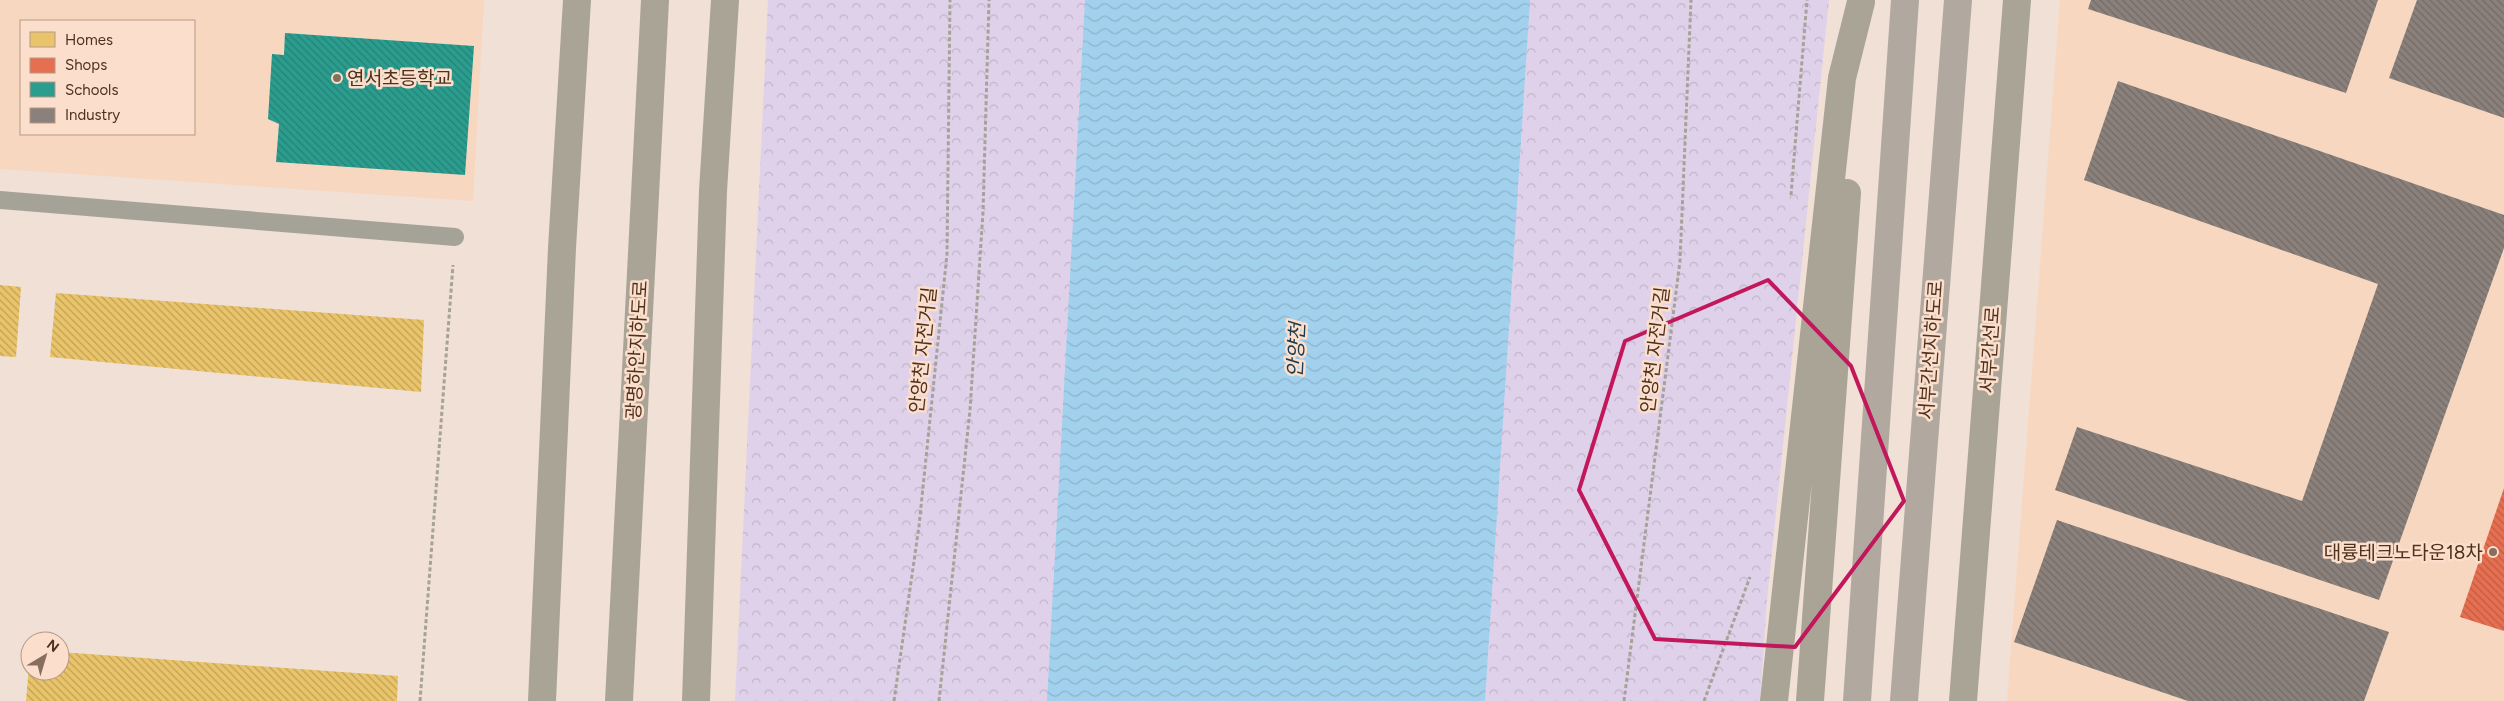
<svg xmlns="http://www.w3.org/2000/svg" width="2504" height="701" font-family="Figtree,'Noto Sans KR',sans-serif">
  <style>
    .built { fill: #f8d7c1; fill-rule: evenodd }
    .park { fill: url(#park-crowns) }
    .water { fill: url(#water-waves) }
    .homes { fill: url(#homes-back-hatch) }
    .shops { fill: url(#shops-back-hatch) }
    .schools { fill: url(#schools-back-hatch) }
    .industry { fill: url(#industry-back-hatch) }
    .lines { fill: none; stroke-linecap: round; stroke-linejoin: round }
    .path { stroke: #a7a298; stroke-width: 3; stroke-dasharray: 4 2.5; stroke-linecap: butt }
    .lane { stroke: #a5a397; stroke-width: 18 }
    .primary { stroke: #aaa496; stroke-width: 28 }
    .highway { stroke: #b1a99f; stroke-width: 28 }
    .marked { fill: none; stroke: #c2185b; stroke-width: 4; stroke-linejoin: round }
    .poi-dot { fill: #876f5e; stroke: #fbdecb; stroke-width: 2 }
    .labels { text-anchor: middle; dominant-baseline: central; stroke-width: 5; stroke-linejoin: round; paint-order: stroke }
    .poi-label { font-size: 19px; fill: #4e321d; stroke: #fbdecb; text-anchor: start }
    .street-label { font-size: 19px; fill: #4e321d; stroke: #fbdecb }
    .water-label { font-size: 20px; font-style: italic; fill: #1a3b4e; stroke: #fbdecb }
  </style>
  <defs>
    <pattern id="park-crowns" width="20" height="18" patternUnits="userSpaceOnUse" patternTransform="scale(1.25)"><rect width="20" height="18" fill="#e0d1eb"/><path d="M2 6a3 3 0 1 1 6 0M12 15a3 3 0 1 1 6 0" fill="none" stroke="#c2b4c9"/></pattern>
    <pattern id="water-waves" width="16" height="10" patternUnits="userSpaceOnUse" patternTransform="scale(1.25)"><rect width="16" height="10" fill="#a2d1ed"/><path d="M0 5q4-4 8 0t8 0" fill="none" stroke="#8db4cb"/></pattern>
    <pattern id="homes-back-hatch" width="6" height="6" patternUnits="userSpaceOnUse" patternTransform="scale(1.25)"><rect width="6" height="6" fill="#e9c46a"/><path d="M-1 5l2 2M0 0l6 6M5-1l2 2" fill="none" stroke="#bfa057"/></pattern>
    <pattern id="shops-back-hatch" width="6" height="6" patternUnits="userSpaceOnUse" patternTransform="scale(1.25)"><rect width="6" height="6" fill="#e76f51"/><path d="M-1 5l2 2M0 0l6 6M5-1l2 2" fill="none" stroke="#bd5c43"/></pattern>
    <pattern id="schools-back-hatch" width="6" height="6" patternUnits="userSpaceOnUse" patternTransform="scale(1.25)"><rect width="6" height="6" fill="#2a9d8f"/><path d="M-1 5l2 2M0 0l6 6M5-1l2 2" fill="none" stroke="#268174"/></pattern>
    <pattern id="industry-back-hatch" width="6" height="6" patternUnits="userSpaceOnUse" patternTransform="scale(1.25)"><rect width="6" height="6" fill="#8a817c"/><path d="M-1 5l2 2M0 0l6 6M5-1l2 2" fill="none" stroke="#736a65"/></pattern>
  </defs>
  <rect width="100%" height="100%" fill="#f0e0d6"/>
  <!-- built -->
  <path class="built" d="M0 0H484L473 201 0 169ZM21 21H194V134H21Z
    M2060 0H2504V701H2007Z"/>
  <!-- park -->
  <path class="park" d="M768 0H1829L1767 600 1760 701H735Z"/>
  <!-- water -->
  <path class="water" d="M1085 0H1530L1485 701H1047Z"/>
  <!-- homes -->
  <path class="homes" d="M0 285 21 287 16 357 0 356Z
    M56 293 424 320 421 392 50 357Z
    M60 652 398 676 397 701H26L29 666 30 671H60Z"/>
  <!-- shops -->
  <path class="shops" d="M2504 488V631L2460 617Z"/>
  <!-- schools -->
  <path class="schools" d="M285 33 474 46 465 175 276 162 279 124 268 119 272 54 284 55Z"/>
  <!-- industry -->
  <path class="industry" d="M2091 0H2378L2346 93 2088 9Z
    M2417 0H2504V118L2389 78Z
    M2118 81 2504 215V248L2379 600 2055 490 2077 427 2302 501 2378 284 2084 180Z
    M2057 520 2389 632 2364 701H2188L2014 642Z"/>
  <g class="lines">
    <!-- path -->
    <path class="path" d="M1791 195 1807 0
      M420 701 453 265
      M894 701 919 526 947 254 950 0
      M939 701 970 410 983 212 989 0
      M1624 701 1680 261 1691 0
      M1704 701 1750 577"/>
    <!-- lane -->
    <path class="lane" d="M0 200 455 237"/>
    <!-- primary -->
    <path class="primary" d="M542 701 562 248 577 0
      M619 701 655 0
      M696 701 713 191 725 0
      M1774 701 1842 78 1861 2
      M1810 701 1847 193
      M1963 701 2017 0"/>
    <!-- highway -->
    <path class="highway" d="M1857 701 1905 0
      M1904 701 1958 0"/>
  </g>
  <!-- marked area -->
  <path class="marked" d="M1768 280 1851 366 1904 501 1795 647 1655 639 1579 490 1625 341Z"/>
  <!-- markers -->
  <g class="poi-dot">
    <circle cx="337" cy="78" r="5"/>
    <circle cx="2493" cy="552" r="5"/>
  </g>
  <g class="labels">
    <!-- poi labels -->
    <g class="poi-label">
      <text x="347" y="78">연서초등학교</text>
      <text x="2483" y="552" text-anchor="end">대륭테크노타운18차</text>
    </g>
    <!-- street labels -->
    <g class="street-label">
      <text transform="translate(637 350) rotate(-87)">광명하안지하도로</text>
      <text transform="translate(923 350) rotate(-84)">안양천 자전거길</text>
      <text transform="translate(1655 350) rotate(-83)">안양천 자전거길</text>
      <text transform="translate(1931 350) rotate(-86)">서부간선지하도로</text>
      <text transform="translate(1990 350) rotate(-86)">서부간선로</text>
    </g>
    <!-- water labels -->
    <g class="water-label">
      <text transform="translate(1296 350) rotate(-87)">안양천</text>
    </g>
  </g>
  <!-- legend -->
  <rect x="20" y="20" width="175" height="115" fill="#fbdecb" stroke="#b69985"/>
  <rect x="30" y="32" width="25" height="15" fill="#e9c46a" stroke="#b69985"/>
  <text x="65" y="45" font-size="15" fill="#4e321d">Homes</text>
  <rect x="30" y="58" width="25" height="15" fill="#e76f51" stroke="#b69985"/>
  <text x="65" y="70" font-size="15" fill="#4e321d">Shops</text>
  <rect x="30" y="82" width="25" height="15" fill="#2a9d8f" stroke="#b69985"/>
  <text x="65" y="95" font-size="15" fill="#4e321d">Schools</text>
  <rect x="30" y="108" width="25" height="15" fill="#8a817c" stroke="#b69985"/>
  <text x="65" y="120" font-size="15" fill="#4e321d">Industry</text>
  <!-- north arrow -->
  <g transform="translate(45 656) rotate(38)"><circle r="24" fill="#fbdecb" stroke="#b69985"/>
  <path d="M0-4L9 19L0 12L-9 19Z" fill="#876f5e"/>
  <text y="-8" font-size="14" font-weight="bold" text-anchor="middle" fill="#4e321d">N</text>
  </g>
</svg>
